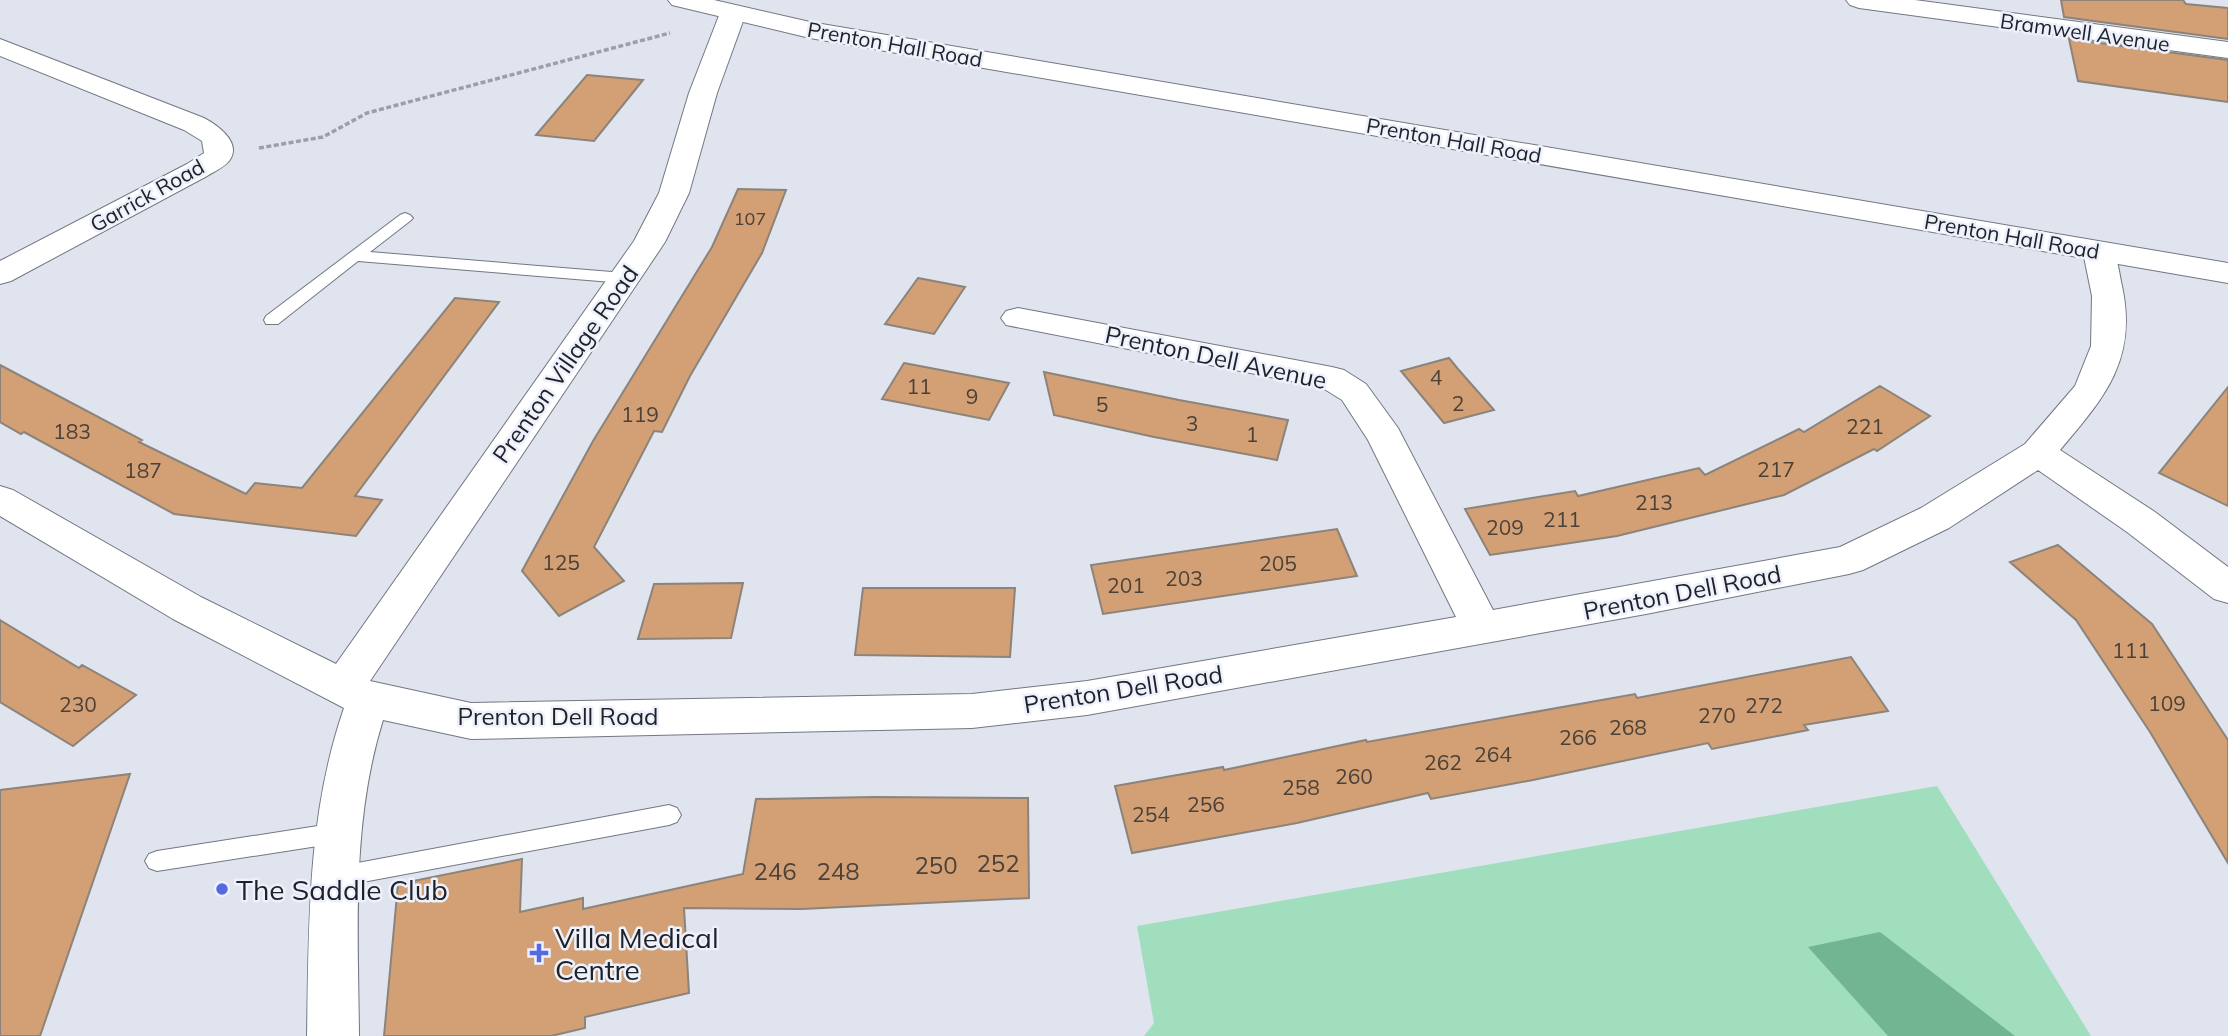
<svg xmlns="http://www.w3.org/2000/svg" width="2228" height="1036" font-family="Mulish,sans-serif">
  <style>
    .green { fill: #a0debe }
    .forest { fill: #72b593 }
    .building { fill: #d2a074; stroke: #8c837b; stroke-width: 2 }
    .lines { fill: none; stroke-linecap: round; stroke-linejoin: round }
    .service-casing { stroke: #737782; stroke-width: 2 }
    .minor-casing { stroke: #737782; stroke-width: 2 }
    .tertiary-casing { stroke: #737782; stroke-width: 2 }
    .path { stroke: #9b9fa7; stroke-width: 3.5; stroke-dasharray: 5 2.5; stroke-linecap: butt }
    .service { fill: #fff; fill-rule: evenodd }
    .minor { fill: #fff; fill-rule: evenodd }
    .tertiary { fill: #fff; fill-rule: evenodd }
    .poi-dot { fill: #556ae0; stroke: #ecf1fd; stroke-width: 2.5 }
    .labels { text-anchor: middle; dominant-baseline: central; stroke-width: 5; stroke-linejoin: round; paint-order: stroke }
    .far-number-label { font-size: 18px; fill: #4c4139 }
    .far-street-label { font-size: 21px; fill: #1f2125; stroke: #ecf1fd }
    .number-label { font-size: 21px; fill: #4c4139 }
    .street-label { font-size: 24px; fill: #1f2125; stroke: #ecf1fd }
    .near-number-label { font-size: 24px; fill: #4c4139 }
    .near-poi-label { font-size: 28px; fill: #1f2125; stroke: #ecf1fd; text-anchor: start }
  </style>
  <rect width="100%" height="100%" fill="#dfe4ef"/>
  <!-- green -->
  <path class="green" d="M1937 786 2091 1036H1144L1154 1023 1137 926Z"/>
  <!-- forest -->
  <path class="forest" d="M1880 932 2015 1036H1888L1808 947Z"/>
  <!-- building -->
  <path class="building" d="M2061 0H2183L2186 4 2228 8V39L2064 17Z
    M2069 39 2228 60V102L2078 81Z
    M587 75 643 80 594 141 536 135Z
    M738 189 786 190 762 253 690 376 662 432 654 431 594 547 624 581 559 616 522 571 593 441 712 247Z
    M918 278 965 287 934 334 885 324Z
    M455 298 499 302 355 496 382 500 356 536 174 514 24 432 21 434 0 422V365L142 440 139 442 246 494 255 483 302 488Z
    M1449 358 1458 369 1494 410 1444 423 1401 371Z
    M904 363 1009 383 989 420 882 399Z
    M1044 372 1179 400 1288 420 1277 460 1154 437 1054 415Z
    M1880 386 1930 416 1877 451 1874 449 1784 495 1617 536 1490 555 1465 509 1575 491 1578 496 1699 468 1705 475 1799 429 1804 432Z
    M2228 387V506L2159 473Z
    M1337 529 1357 576 1103 614 1091 565Z
    M2058 545 2152 624 2228 740V863L2150 732 2076 620 2010 562Z
    M743 583 731 638 638 639 654 584Z
    M863 588H1015L1010 657 855 655Z
    M0 620 79 668 82 665 136 695 73 746 0 702Z
    M1851 657 1888 711 1804 725 1808 730 1712 749 1708 743 1533 780 1431 799 1428 793 1297 823 1132 853 1115 786 1223 767 1224 770 1366 740 1367 742 1635 694 1637 698Z
    M130 774 40 1036H0V790Z
    M875 797 1028 798 1029 898 802 909 684 908 689 993 585 1017V1028L551 1036H384L398 884 522 859 520 912 583 898V909L743 874 756 799Z"/>
  <g class="lines">
    <!-- service casing -->
    <g class="service-casing">
      <path id="service" d="M405 213 410 215 413 218 410 221 370 252 624 273 632 278 624 283 358 261 278 324H266L264 320 266 316 400 215Z
        M669 805 677 808 681 815 677 822 669 825 336 887 328 884 324 877 328 870 336 867Z
        M337 823 345 826 349 833 345 840 337 843 157 871 149 868 145 861 149 854 157 851Z"/>
    </g>
    <!-- minor casing -->
    <g class="minor-casing">
      <path id="minor" d="M1846 0H1915L2228 42V58L1859 8 1850 5Z
        M733 5 742 8 746 13 717 93 689 193 665 242 370 681 471 703 972 694 1087 681 1456 617 1368 440 1342 400 1321 387 1006 325 1001 318 1006 311 1018 308 1332 367 1344 370 1366 384 1398 428 1493 610 1840 547 1921 508 2025 444 2075 386 2091 346 2092 296 2083 252 2088 245 2099 243 2110 245C2118 257 2119 273 2122 286 2138 360 2104 398 2060 450L2155 512 2228 567V603L2214 599 2127 532 2038 470 1949 528 1863 570 1849 574 1646 614 1087 715 972 728 471 739 383 720C351 822 358 930 359 1036H307C309 924 307 815 344 708L173 619 0 516V486L13 490 201 597 336 664 634 241 659 193 689 93 720 13 724 8Z
        M0 39 204 118C217 125 240 141 231 158 227 166 215 171 207 176L11 281 0 284V261L187 164 204 153 202 141 184 130 0 56Z"/>
    </g>
    <!-- tertiary casing -->
    <g class="tertiary-casing">
      <path id="tertiary" d="M668 0H714L810 22 2228 263V283L810 38 672 5Z"/>
    </g>
    <!-- path -->
    <path class="path" d="M259 148 323 137 367 113 670 33"/>
    <!-- service -->
    <use href="#service" class="service"/>
    <!-- minor -->
    <use href="#minor" class="minor"/>
    <!-- tertiary -->
    <use href="#tertiary" class="tertiary"/>
  </g>
  <!-- markers -->
  <g class="poi-dot">
    <circle cx="222" cy="889" r="7"/>
    <path d="M535.5 942.5h7v7h7v7h-7v7h-7v-7h-7v-7h7z"/>
  </g>
  <g class="labels">
    <!-- far-number labels -->
    <g class="far-number-label">
      <text x="750" y="218">107</text>
    </g>
    <!-- far-street labels -->
    <g class="far-street-label">
      <text transform="translate(2085 32) rotate(8)">Bramwell Avenue</text>
      <text transform="translate(895 44) rotate(10)">Prenton Hall Road</text>
      <text transform="translate(1454 140) rotate(10)">Prenton Hall Road</text>
      <text transform="translate(147 195) rotate(-29)">Garrick Road</text>
      <text transform="translate(2012 236) rotate(10)">Prenton Hall Road</text>
    </g>
    <!-- number labels -->
    <g class="number-label">
      <text x="1436" y="377">4</text>
      <text x="919" y="386">11</text>
      <text x="972" y="396">9</text>
      <text x="1458" y="403">2</text>
      <text x="1102" y="404">5</text>
      <text x="640" y="414">119</text>
      <text x="1192" y="423">3</text>
      <text x="1865" y="426">221</text>
      <text x="72" y="431">183</text>
      <text x="1252" y="434">1</text>
      <text x="1776" y="469">217</text>
      <text x="143" y="470">187</text>
      <text x="1654" y="502">213</text>
      <text x="1562" y="519">211</text>
      <text x="1505" y="527">209</text>
      <text x="561" y="562">125</text>
      <text x="1278" y="563">205</text>
      <text x="1184" y="578">203</text>
      <text x="1126" y="585">201</text>
      <text x="2131" y="650">111</text>
      <text x="2167" y="703">109</text>
      <text x="78" y="704">230</text>
      <text x="1764" y="705">272</text>
      <text x="1717" y="715">270</text>
      <text x="1628" y="727">268</text>
      <text x="1578" y="737">266</text>
      <text x="1493" y="754">264</text>
      <text x="1443" y="762">262</text>
      <text x="1354" y="776">260</text>
      <text x="1301" y="787">258</text>
      <text x="1206" y="804">256</text>
      <text x="1151" y="814">254</text>
    </g>
    <!-- street labels -->
    <g class="street-label">
      <text transform="translate(1216 357) rotate(12)">Prenton Dell Avenue</text>
      <text transform="translate(565 364) rotate(-55)">Prenton Village Road</text>
      <text transform="translate(1682 592) rotate(-11)">Prenton Dell Road</text>
      <text transform="translate(1123 689) rotate(-9)">Prenton Dell Road</text>
      <text x="558" y="716">Prenton Dell Road</text>
    </g>
    <!-- near-number labels -->
    <g class="near-number-label">
      <text x="998" y="863">252</text>
      <text x="936" y="865">250</text>
      <text x="775" y="871">246</text>
      <text x="838" y="871">248</text>
    </g>
    <!-- near-poi labels -->
    <g class="near-poi-label">
      <text x="236" y="889">The Saddle Club</text>
      <text x="555" y="937">Villa Medical<tspan x="555" dy="32">Centre</tspan></text>
    </g>
  </g>
</svg>
